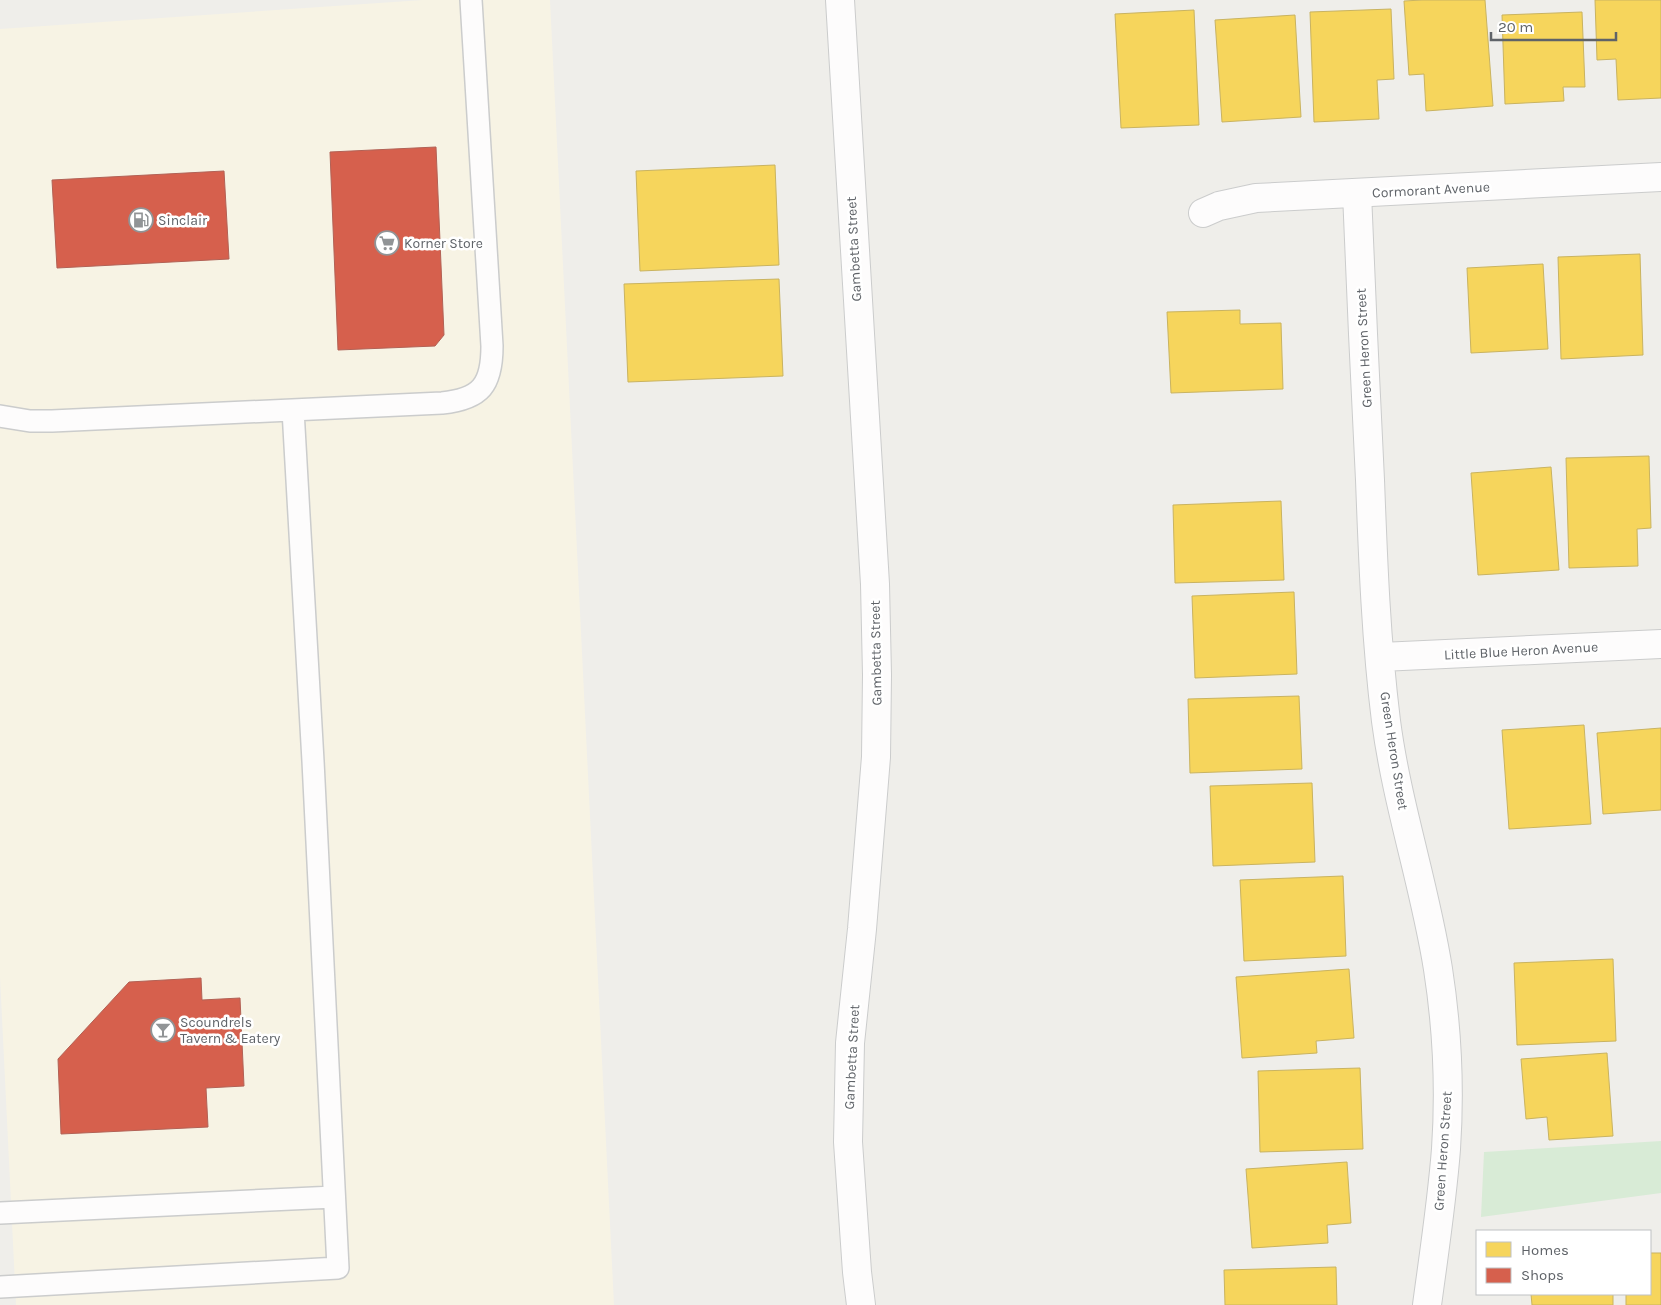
<svg xmlns="http://www.w3.org/2000/svg" width="1661" height="1305" font-family="Karla,sans-serif">
  <style>
    .commercial { fill: #f7f3e4 }
    .green { fill: #d8ebd6 }
    .homes { fill: #f6d55c; stroke: #c9b360 }
    .shops { fill: #d6604d; stroke: #b26155 }
    .lines { fill: none; stroke-linecap: round; stroke-linejoin: round }
    .service-casing { stroke: #cbcccc; stroke-width: 24 }
    .minor-casing { stroke: #cbcccc; stroke-width: 30 }
    .service { stroke: #fdfcfc; stroke-width: 21 }
    .minor { stroke: #fdfcfc; stroke-width: 28 }
    .labels { text-anchor: middle; dominant-baseline: central; stroke-width: 5; stroke-linejoin: round; paint-order: stroke }
    .street-label { font-size: 14px; fill: #5f6368; stroke: #fff }
    .poi-label { font-size: 14px; fill: #5f6368; stroke: #fff; text-anchor: start }
  </style>
  <rect width="100%" height="100%" fill="#efeeea"/>
  <!-- commercial -->
  <path class="commercial" d="M423 0H550L614 1305H16L0 977V29Z"/>
  <!-- green -->
  <path class="green" d="M1661 1141V1193L1481 1217 1484 1152Z"/>
  <!-- homes -->
  <path class="homes" d="M1422 0H1485L1493 106 1426 111 1424 74 1409 75 1404 1Z
    M1595 0H1661V98L1618 100 1616 59 1597 60Z
    M1391 9 1394 79 1377 80 1379 119 1314 122 1310 12Z
    M1194 10 1199 125 1121 128 1115 14Z
    M1582 12 1585 87H1563L1564 101 1505 104 1502 15Z
    M1295 15 1301 117 1222 122 1215 20Z
    M775 165 779 265 640 271 636 171Z
    M1640 254 1643 355 1561 359 1558 257Z
    M1543 264 1548 349 1471 353 1467 268Z
    M779 279 783 376 628 382 624 284Z
    M1240 310V324L1281 323 1283 389 1171 393 1167 312Z
    M1649 456 1651 528 1637 529 1638 566 1569 568 1566 458Z
    M1551 467 1559 570 1478 575 1471 473Z
    M1281 501 1284 580 1175 583 1173 505Z
    M1294 592 1297 674 1195 678 1192 596Z
    M1299 696 1302 769 1190 773 1188 699Z
    M1584 725 1591 824 1509 829 1502 730Z
    M1661 728V810L1603 814 1597 733Z
    M1312 783 1315 862 1213 866 1210 786Z
    M1343 876 1346 956 1244 961 1240 880Z
    M1613 959 1616 1041 1517 1045 1514 963Z
    M1349 969 1354 1038 1316 1041 1317 1053 1242 1058 1236 977Z
    M1607 1053 1613 1136 1549 1140 1547 1117 1526 1119 1521 1059Z
    M1360 1068 1363 1149 1260 1152 1258 1071Z
    M1347 1162 1351 1223 1327 1225 1328 1243 1252 1248 1246 1169Z
    M1650 1253H1661V1305H1626V1294H1650Z
    M1336 1267 1337 1305H1225L1224 1270Z
    M1531 1294H1613V1305H1532Z"/>
  <!-- shops -->
  <path class="shops" d="M436 147 444 335 435 346 338 350 330 152Z
    M224 171 229 259 57 268 52 180Z
    M201 978 202 1000 240 998 244 1086 206 1088 208 1127 61 1134 58 1059 129 982Z"/>
  <g class="lines">
    <!-- service casing -->
    <g class="service-casing">
      <path id="service" d="M0 416 30 421H52L442 403C481 399 492 385 492 346L471 0
        M0 1213 334 1197
        M0 1287 338 1268 313 761 293 410"/>
    </g>
    <!-- minor casing -->
    <g class="minor-casing">
      <path id="minor" d="M840 0 875 584 877 675 876 757 862 929 850 1043 848 1142 857 1272 861 1305
        M1357 193C1361 289 1365 384 1370 480 1373 560 1376 641 1386 721 1397 805 1425 886 1438 969 1447 1027 1450 1090 1446 1149 1442 1201 1434 1253 1427 1305
        M1203 213 1219 206 1256 198 1661 177
        M1381 657 1661 644"/>
    </g>
    <!-- service -->
    <use href="#service" class="service"/>
    <!-- minor -->
    <use href="#minor" class="minor"/>
  </g>
  <!-- icons -->
  <defs>
    <g id="fuel-ring" transform="scale(1.25)"><circle r="9.5" fill="#fff" stroke="#919496" stroke-width="1.5"/><path d="M-5.5-6h7V0h2V4h1.3V-2.5L3-4.5l.8-.8L6-3V5H2.5V1h-1V6h-7ZM-4.2-4.7v3.2H.2V-4.7Z" fill="#919496"/></g>
    <g id="supermarket-ring" transform="scale(1.25)"><circle r="9.5" fill="#fff" stroke="#919496" stroke-width="1.5"/><path d="M-6-5.5h2.5l.6 2H6L4.5 2H-2.5L-4.4-4H-6ZM-1.5 3.2a1.3 1.3 0 1 0 .1 0ZM3 3.2a1.3 1.3 0 1 0 .1 0Z" fill="#919496"/></g>
    <g id="bar-ring" transform="scale(1.25)"><circle r="9.5" fill="#fff" stroke="#919496" stroke-width="1.5"/><path d="M-6-5H6L.8 .8V4.5H3.5V6h-7V4.5H-.8V.8Z" fill="#919496"/></g>
  </defs>
  <g fill-rule="evenodd">
    <use href="#fuel-ring" x="141" y="220"/>
    <use href="#supermarket-ring" x="387" y="243"/>
    <use href="#bar-ring" x="163" y="1030"/>
  </g>
  <g class="labels">
    <!-- street labels -->
    <g class="street-label">
      <text transform="translate(1431 190) rotate(-3)">Cormorant Avenue</text>
      <text transform="translate(854 249) rotate(-93)">Gambetta Street</text>
      <text transform="translate(1364 348) rotate(-93)">Green Heron Street</text>
      <text transform="translate(1521 651) rotate(-3)">Little Blue Heron Avenue</text>
      <text transform="translate(876 653) rotate(-91)">Gambetta Street</text>
      <text transform="translate(1394 751) rotate(81)">Green Heron Street</text>
      <text transform="translate(852 1057) rotate(-87)">Gambetta Street</text>
      <text transform="translate(1443 1151) rotate(-86)">Green Heron Street</text>
    </g>
    <!-- poi labels -->
    <g class="poi-label">
      <text x="158" y="220">Sinclair</text>
      <text x="404" y="243">Korner Store</text>
      <text x="180" y="1022">Scoundrels<tspan x="180" dy="16">Tavern &amp; Eatery</tspan></text>
    </g>
  </g>
  <!-- legend -->
  <rect x="1476" y="1230" width="175" height="65" fill="#ffffff" stroke="#bfc1c3"/>
  <rect x="1486" y="1242" width="25" height="15" fill="#f6d55c" stroke="#bfc1c3"/>
  <text x="1521" y="1255" font-size="15" fill="#5f6368">Homes</text>
  <rect x="1486" y="1268" width="25" height="15" fill="#d6604d" stroke="#bfc1c3"/>
  <text x="1521" y="1280" font-size="15" fill="#5f6368">Shops</text>
  <!-- scale -->
  <path d="M1491 32v8h125v-8" fill="none" stroke="#5f6368" stroke-width="2.5"/>
  <text x="1498" y="32" font-size="15" fill="#5f6368" stroke="#ffffff" stroke-width="4" paint-order="stroke">20 m</text>
</svg>
